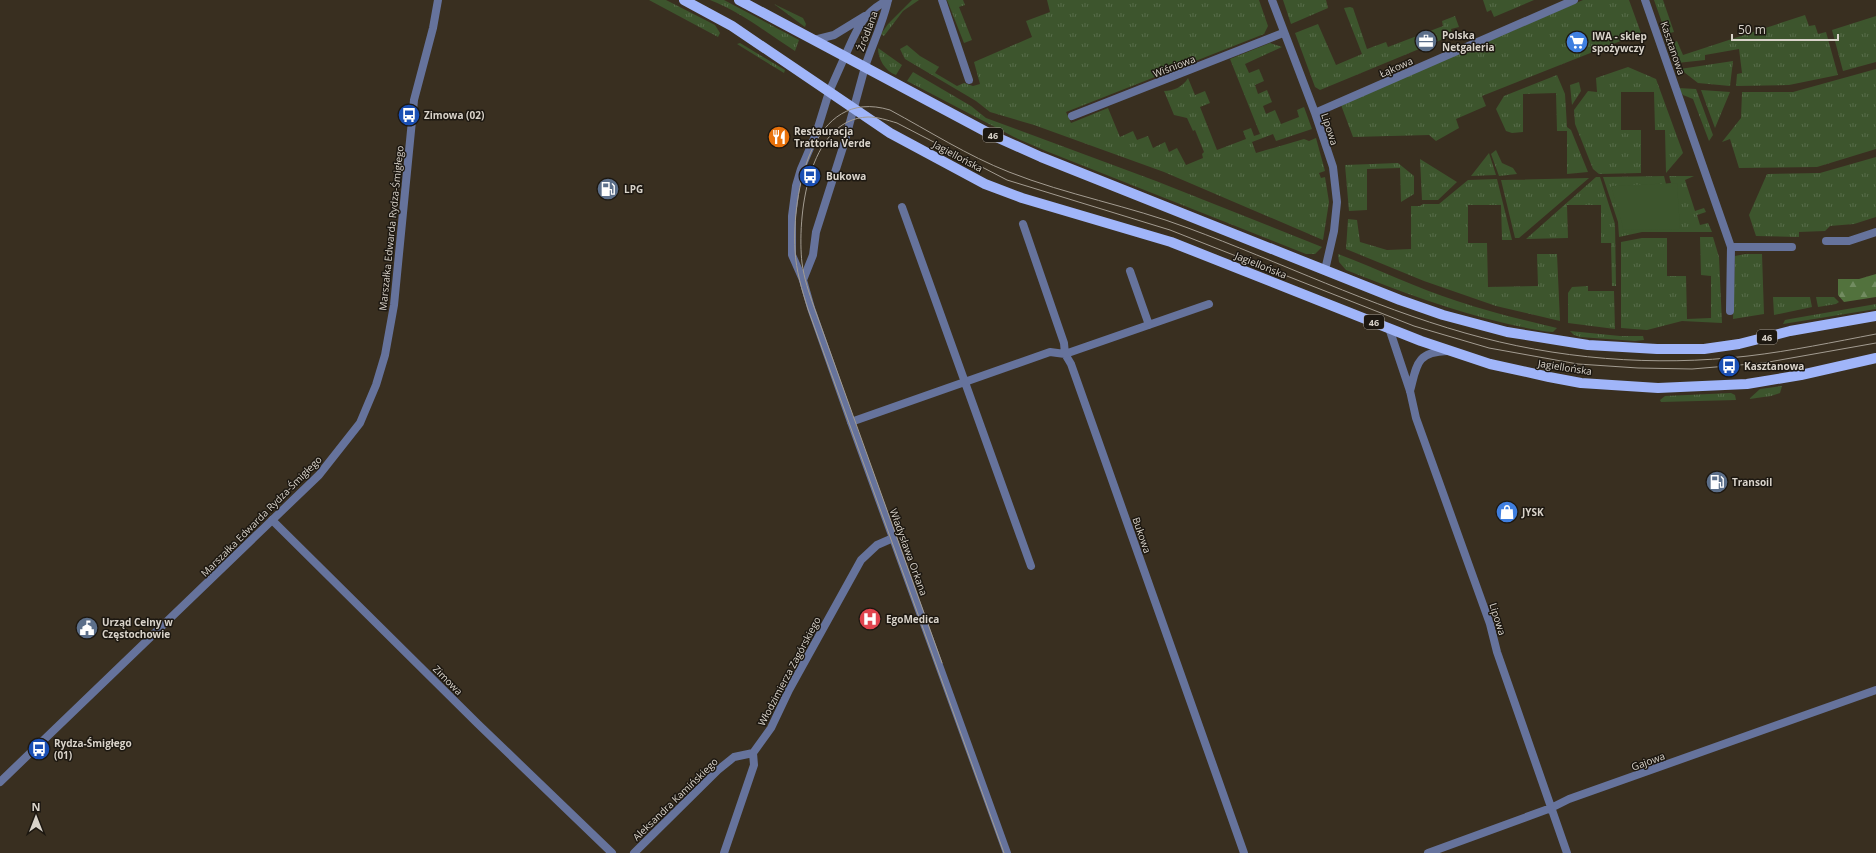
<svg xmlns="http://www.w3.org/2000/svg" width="1876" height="853" font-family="'Open Sans',sans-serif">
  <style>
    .grass { fill: url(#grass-tufts) }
    .forest { fill: url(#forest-firs) }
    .park { fill: #3d552d }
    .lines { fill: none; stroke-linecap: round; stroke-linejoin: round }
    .minor { stroke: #66739c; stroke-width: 8 }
    .tertiary { stroke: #66739c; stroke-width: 8 }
    .primary { stroke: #a0b5f9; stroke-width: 10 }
    .tram { stroke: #a39c91; stroke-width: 1 }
    .labels { text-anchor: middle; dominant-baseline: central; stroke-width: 3; stroke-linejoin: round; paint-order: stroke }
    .shield { fill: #1d1811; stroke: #a19b92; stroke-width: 1 }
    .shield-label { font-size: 9px; font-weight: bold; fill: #d9d3ca }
    .street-label { font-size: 10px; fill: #d9d3ca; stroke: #1d1811 }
    .poi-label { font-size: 10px; font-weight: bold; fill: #d9d3ca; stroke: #1d1811; text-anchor: start }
  </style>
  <defs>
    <pattern id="grass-tufts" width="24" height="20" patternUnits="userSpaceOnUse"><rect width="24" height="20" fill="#3d552d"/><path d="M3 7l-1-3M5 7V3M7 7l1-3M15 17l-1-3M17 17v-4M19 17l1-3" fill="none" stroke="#586d4a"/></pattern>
    <pattern id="forest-firs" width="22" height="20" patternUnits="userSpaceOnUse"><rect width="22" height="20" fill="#52723d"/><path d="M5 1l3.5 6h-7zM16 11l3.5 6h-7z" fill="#728c61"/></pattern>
  </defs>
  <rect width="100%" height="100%" fill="#392f20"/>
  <!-- grass -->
  <path class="grass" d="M649 0H666L715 25 720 33 718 37Z
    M710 0H724L799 40 795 51C767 33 741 12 710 0Z
    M912 0H919L903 11 884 36 881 34 888 24Z
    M947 0H963L965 5 959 7 972 40 964 43Z
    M1047 0H1259L1268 26 1264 34 1066 112 1071 123 1108 108 1120 137 1133 131 1137 140 1148 136 1153 148 1165 142 1169 152 1177 148 1186 165 1203 158 1202 154 1204 152 1195 130 1193 131 1187 118 1174 115 1164 91C1173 91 1183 87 1188 78L1195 95 1205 91 1210 103 1200 107 1217 150 1246 139 1243 131 1251 128 1254 136 1260 134 1230 59 1270 43 1282 47 1245 64 1249 73 1259 69 1264 81 1255 85 1258 94 1267 90 1272 102 1263 106 1266 114 1275 110 1281 124 1299 117 1297 110 1304 107 1312 129 1276 141 1273 134 1252 142 1256 153 1304 139 1309 141 1316 138 1325 171 1319 173 1321 178 1325 177 1329 202 1323 240 1164 172 1034 125 990 112 976 101 905 59 900 49 907 45 920 56 939 67 935 73 957 86 964 83 973 86 980 84 974 62 1032 37 1026 21 1050 12Z
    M1283 0H1326L1328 8 1291 24Z
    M1483 0H1534L1494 17 1491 10 1487 12Z
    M1583 0H1629L1641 33 1482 96 1486 106 1456 119 1459 128 1436 141 1429 135 1353 137 1341 105Z
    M1654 0H1663L1674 32 1666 34Z
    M774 4 803 18 806 24 805 27Z
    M1350 7 1353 8 1367 49 1386 42 1388 47 1443 26 1442 21 1455 16 1459 27 1451 29 1453 35 1320 90 1315 87 1295 33 1318 24 1336 65 1362 54 1344 8Z
    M1805 15 1809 26 1815 25 1818 34 1826 32 1838 75 1789 85 1736 86 1737 74 1742 73 1739 49 1705 55V60L1677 63 1670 44 1677 41 1683 55Z
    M1876 16V62L1843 71 1832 30Z
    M740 43 785 70 784 73 737 44Z
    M878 48 902 65 896 75C885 71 878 59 878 48Z
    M1733 61 1730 86 1698 83 1680 69Z
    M1628 67 1656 79 1683 153 1666 173 1665 130H1655L1654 92H1621V130H1641V173L1599 174 1593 169 1575 124 1574 110 1588 91 1597 92 1596 78Z
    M1876 69V149L1817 167 1739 168 1730 139 1722 142 1741 118 1742 92H1793Z
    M913 72 971 106 986 118 1156 181 1322 247 1315 254H1306L1046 151 1014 137 907 81Z
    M1557 75 1565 94 1567 127 1571 130 1588 172 1567 174V131H1557L1556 93 1523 94V132L1512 133 1506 131 1496 109 1504 96Z
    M1579 82 1581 91 1572 105 1570 85Z
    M1678 88 1696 89 1713 135 1709 141 1693 99 1683 95Z
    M1701 90 1730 92 1715 128Z
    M1496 150 1502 163 1513 168 1517 174 1499 176 1491 154Z
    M1489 153 1496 175 1471 176Z
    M1876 157V217L1854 224 1830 226 1825 231 1799 232V237L1756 236 1749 215 1767 174 1820 173Z
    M1420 159 1457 182 1438 200H1422Z
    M1398 163 1414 176V194L1401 202 1400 168 1367 169V210L1349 211 1345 165Z
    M1664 176 1666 184 1671 183 1669 176H1694L1685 180 1695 211 1704 208 1706 212 1697 215 1700 225 1708 223 1712 232H1642L1619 237 1618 222 1603 177Z
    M1596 177H1600L1615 224 1616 286H1612L1611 243H1601V205H1567L1568 238 1526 239Z
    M1589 178 1519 238H1515L1501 180Z
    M1497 179 1512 240H1502L1501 205H1468V243H1487L1488 287 1538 286 1537 254H1557L1560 321 1496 306 1424 281 1346 249 1348 219 1357 220 1360 242 1387 250 1411 249V206H1420L1423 204H1439L1468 180Z
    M1700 237H1713L1719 257 1722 323 1682 321 1647 330 1621 328V242L1642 238H1667V276H1686L1687 319 1711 318V276L1701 275Z
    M1338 254C1378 269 1416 288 1457 301 1490 312 1523 320 1557 328L1553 332C1538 331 1523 327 1508 324 1452 311 1399 291 1346 270L1339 262Z
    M1745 254H1762L1764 314 1733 319 1735 256Z
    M1588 286V291H1614L1615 329 1568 323V293L1572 287Z
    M1773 297H1810L1812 307 1774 315Z
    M1816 297H1834L1839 302 1836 304 1818 307Z
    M1876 304V309L1783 324 1785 320 1790 319Z
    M1570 331 1620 336H1643L1644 340 1635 341 1580 337 1574 335Z
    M1782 386 1780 393 1771 396 1749 399 1760 389Z
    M1731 393 1735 395 1736 400 1661 402 1660 400 1665 396Z"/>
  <!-- forest -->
  <path class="forest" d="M1876 274V297L1844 302 1838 295V279H1859Z"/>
  <!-- park -->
  <path class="park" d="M1677 183 1680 229 1623 230 1622 223 1611 186Z"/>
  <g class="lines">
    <!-- minor -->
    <path class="minor" d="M942 0 969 80
      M1272 0 1315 113 1333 167 1337 202 1334 231 1325 270
      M1645 0 1731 247 1730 311
      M814 40 834 35 865 16
      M845 56C857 30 861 14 888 0
      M865 67C872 45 883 23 888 0
      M1315 113 1574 0
      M1072 116 1283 33
      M902 207 1031 566
      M1023 224 1064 343 1065 354 1071 364 1244 853
      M1826 241H1849L1876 232
      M1731 247H1792
      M1130 271 1149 325
      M1389 328 1410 391 1416 418 1490 624 1497 652 1567 853
      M1410 391C1417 365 1416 352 1447 351
      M851 422 1050 352 1065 354 1209 304
      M272 520 478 724 612 853
      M634 853 718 770 734 757 753 753
      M724 853 754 765 753 753 771 728 789 690 861 560 877 545 893 538
      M1428 853 1551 808 1569 799 1876 690"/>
    <!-- tertiary -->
    <path class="tertiary" d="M845 56 829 92 816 134 801 169 796 186 792 216V255L803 280 811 308 851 422 1007 853
      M803 280 813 255 816 232 844 144 865 67
      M0 782 319 475 360 423 376 385 385 355 394 305 414 100 433 28 438 0"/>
    <!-- primary -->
    <path class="primary" d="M684 0 732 26 890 133 985 184 1022 198 1171 242 1421 341 1490 364 1549 377 1581 383 1658 388 1747 384 1801 375 1876 358
      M739 0 994 136 1041 157 1400 300 1443 315 1507 332 1588 345 1657 349H1704L1739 344 1790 331 1876 316"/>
    <!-- tram -->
    <path class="tram" d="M942 663 814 307C809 293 804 278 802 263 797 219 807 119 868 117 878 117 887 120 897 123L1007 180 1170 230 1414 326 1489 348 1578 364 1638 368 1692 369 1763 363 1876 343
      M1004 853 808 309C802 290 796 271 795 250 792 194 811 86 890 110 929 131 968 156 1009 172 1067 195 1130 206 1188 228 1280 262 1370 306 1465 333 1556 359 1654 367 1748 356 1791 351 1834 342 1876 334"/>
  </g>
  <!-- icons -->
  <defs>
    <g id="office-disc" transform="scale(1.15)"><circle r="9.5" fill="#5c6f8a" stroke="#1d1811"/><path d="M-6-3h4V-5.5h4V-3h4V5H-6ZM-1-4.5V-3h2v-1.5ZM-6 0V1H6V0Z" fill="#fff"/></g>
    <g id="supermarket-disc" transform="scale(1.15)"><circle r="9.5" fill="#3f7fe0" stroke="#1d1811"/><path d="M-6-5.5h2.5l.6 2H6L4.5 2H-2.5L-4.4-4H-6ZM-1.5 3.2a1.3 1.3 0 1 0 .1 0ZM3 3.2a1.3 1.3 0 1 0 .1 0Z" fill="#fff"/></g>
    <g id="bus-disc" transform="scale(1.15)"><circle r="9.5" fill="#1a4fb4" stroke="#1d1811"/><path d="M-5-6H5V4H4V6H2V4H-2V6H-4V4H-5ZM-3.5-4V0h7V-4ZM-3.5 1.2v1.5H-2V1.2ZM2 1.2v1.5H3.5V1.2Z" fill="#fff"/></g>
    <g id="restaurant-disc" transform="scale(1.15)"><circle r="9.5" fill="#e8710a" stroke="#1d1811"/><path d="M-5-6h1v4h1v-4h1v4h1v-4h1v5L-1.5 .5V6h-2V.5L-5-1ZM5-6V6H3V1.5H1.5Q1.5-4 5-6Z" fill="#fff"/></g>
    <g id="fuel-disc" transform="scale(1.15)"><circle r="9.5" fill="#5c6f8a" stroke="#1d1811"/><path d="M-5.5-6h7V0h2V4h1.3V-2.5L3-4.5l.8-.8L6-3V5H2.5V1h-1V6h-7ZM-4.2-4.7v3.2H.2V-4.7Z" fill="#fff"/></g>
    <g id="shop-disc" transform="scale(1.15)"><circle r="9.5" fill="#3f7fe0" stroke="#1d1811"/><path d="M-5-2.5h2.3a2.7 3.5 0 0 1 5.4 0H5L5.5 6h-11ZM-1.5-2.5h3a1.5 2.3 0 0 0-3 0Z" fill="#fff"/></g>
    <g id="hospital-disc" transform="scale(1.15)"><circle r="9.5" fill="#e0444e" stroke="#1d1811"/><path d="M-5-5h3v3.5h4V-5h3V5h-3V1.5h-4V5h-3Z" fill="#fff"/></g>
    <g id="civic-disc" transform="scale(1.15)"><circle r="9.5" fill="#5c6f8a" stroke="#1d1811"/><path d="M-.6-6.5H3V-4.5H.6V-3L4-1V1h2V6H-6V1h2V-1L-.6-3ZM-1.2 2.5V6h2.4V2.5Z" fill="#fff"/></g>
  </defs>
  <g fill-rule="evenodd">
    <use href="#office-disc" x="1426" y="41"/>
    <use href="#supermarket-disc" x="1577" y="42"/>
    <use href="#bus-disc" x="409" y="115"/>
    <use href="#restaurant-disc" x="779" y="137"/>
    <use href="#bus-disc" x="810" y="176"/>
    <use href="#fuel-disc" x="608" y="189"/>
    <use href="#bus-disc" x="1729" y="366"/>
    <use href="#fuel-disc" x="1717" y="482"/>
    <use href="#shop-disc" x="1507" y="512"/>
    <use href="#hospital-disc" x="870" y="619"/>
    <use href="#civic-disc" x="87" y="628"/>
    <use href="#bus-disc" x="39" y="749"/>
  </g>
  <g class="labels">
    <!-- shield labels -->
    <g class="shield">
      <rect x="983" y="128" width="20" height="14" rx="3"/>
      <rect x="1364" y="315" width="20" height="14" rx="3"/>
      <rect x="1757" y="330" width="20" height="14" rx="3"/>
    </g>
    <g class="shield-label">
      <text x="993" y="135">46</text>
      <text x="1374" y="322">46</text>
      <text x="1767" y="337">46</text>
    </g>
    <!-- street labels -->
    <g class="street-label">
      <text transform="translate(867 31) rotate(-70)">Źródlana</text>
      <text transform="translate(1673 48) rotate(71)">Kasztanowa</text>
      <text transform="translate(1174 66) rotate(-21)">Wiśniowa</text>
      <text transform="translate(1396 67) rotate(-24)">Łąkowa</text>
      <text transform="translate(1330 129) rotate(72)">Lipowa</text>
      <text transform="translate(958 156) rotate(28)">Jagiellońska</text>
      <text transform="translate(391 228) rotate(-84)">Marszałka Edwarda Rydza-Śmigłego</text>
      <text transform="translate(1261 265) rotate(22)">Jagiellońska</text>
      <text transform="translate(1565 367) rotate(9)">Jagiellońska</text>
      <text transform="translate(261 516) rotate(-45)">Marszałka Edwarda Rydza-Śmigłego</text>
      <text transform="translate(1142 535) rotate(71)">Bukowa</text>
      <text transform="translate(909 552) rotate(70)">Władysława Orkana</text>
      <text transform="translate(1498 619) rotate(73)">Lipowa</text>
      <text transform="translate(789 671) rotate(-62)">Włodzimierza Zagórskiego</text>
      <text transform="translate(448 680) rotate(45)">Zimowa</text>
      <text transform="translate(1648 761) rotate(-20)">Gajowa</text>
      <text transform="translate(675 799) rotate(-44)">Aleksandra Kamińskiego</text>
    </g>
    <!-- poi labels -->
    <g class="poi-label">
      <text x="1442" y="35">Polska<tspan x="1442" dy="12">Netgaleria</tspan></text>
      <text x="1592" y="36">IWA - sklep<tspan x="1592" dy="12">spożywczy</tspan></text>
      <text x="424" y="115">Zimowa (02)</text>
      <text x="794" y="131">Restauracja<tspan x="794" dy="12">Trattoria Verde</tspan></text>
      <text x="826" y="176">Bukowa</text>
      <text x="624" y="189">LPG</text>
      <text x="1744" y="366">Kasztanowa</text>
      <text x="1732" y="482">Transoil</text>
      <text x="1522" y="512">JYSK</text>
      <text x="886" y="619">EgoMedica</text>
      <text x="102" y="622">Urząd Celny w<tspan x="102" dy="12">Częstochowie</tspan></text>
      <text x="54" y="743">Rydza-Śmigłego<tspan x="54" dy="12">(01)</tspan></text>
    </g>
  </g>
  <!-- north arrow -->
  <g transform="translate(36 817)" stroke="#1d1811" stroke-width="3" paint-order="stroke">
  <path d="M0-3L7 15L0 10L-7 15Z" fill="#d9d3ca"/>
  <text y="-6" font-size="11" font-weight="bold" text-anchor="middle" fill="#d9d3ca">N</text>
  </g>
  <!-- scale -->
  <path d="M1732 34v6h106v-6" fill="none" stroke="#d9d3ca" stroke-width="2"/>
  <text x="1738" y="34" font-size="12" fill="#d9d3ca" stroke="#1d1811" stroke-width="3" paint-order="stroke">50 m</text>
</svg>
